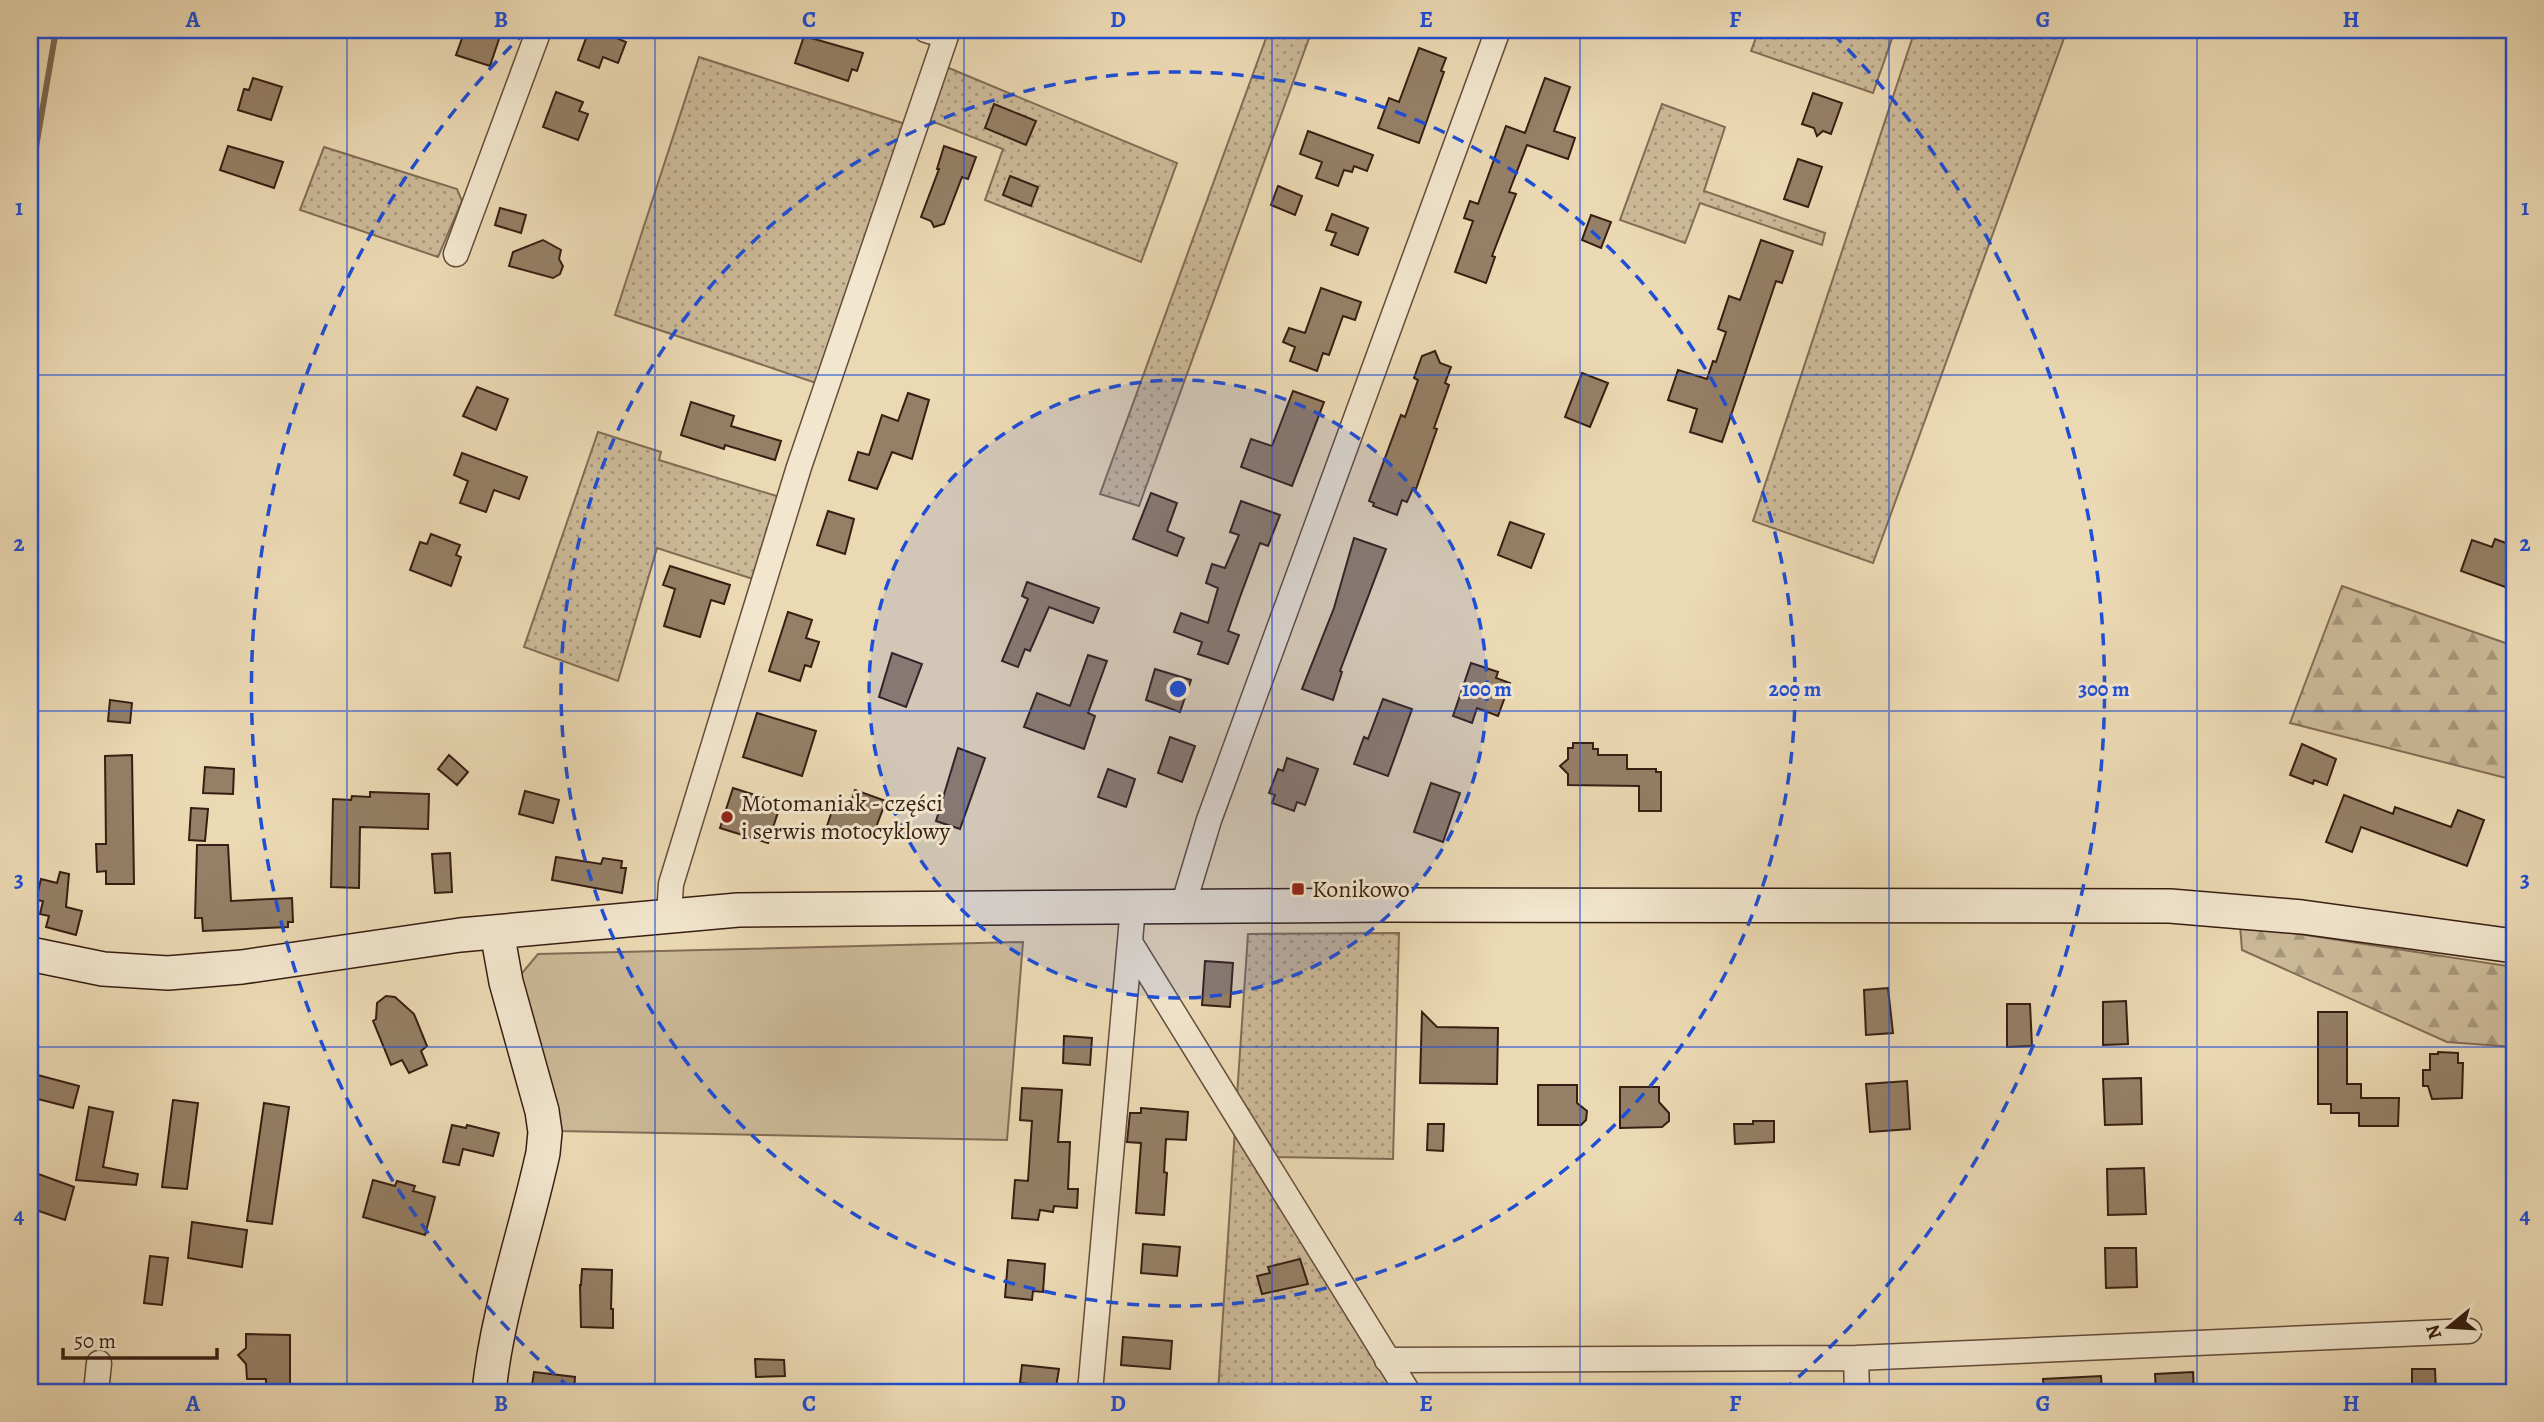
<svg xmlns="http://www.w3.org/2000/svg" width="2544" height="1422" font-family="Alegreya,serif">
  <style>
    .grass { fill: url(#grass-dots); stroke: #826c55; stroke-width: 2 }
    .forest { fill: url(#forest-firs); stroke: #826c55; stroke-width: 2 }
    .park { fill: #ccb998; stroke: #826c55; stroke-width: 2 }
    .lines { fill: none; stroke-linecap: round; stroke-linejoin: round }
    .stream { stroke: #7e6852; stroke-width: 6 }
    .building { fill: #957f66; stroke: #371e12; stroke-width: 2 }
    .street-casing { stroke: #644d3a; stroke-width: 27 }
    .secondary-casing { stroke: #371e12; stroke-width: 36 }
    .street { stroke: #f2e6ce; stroke-width: 24 }
    .secondary { stroke: #f2e6ce; stroke-width: 33 }
    .grid { fill: none; stroke: #1d4ed8; stroke-width: 2; stroke-opacity: 0.55 }
    .ring { fill: none; stroke: #1d4ed8; stroke-width: 3.5; stroke-dasharray: 12 9 }
    .poi-dot { fill: #8f2418; stroke: #f2e6ce; stroke-width: 2.5 }
    .labels { text-anchor: middle; dominant-baseline: central; stroke-width: 6; stroke-linejoin: round; paint-order: stroke }
    .poi-label { font-size: 24px; fill: #371e12; stroke: #f2e6ce; text-anchor: start }
    .centre { fill: #1d4ed8; stroke: #f2e6ce; stroke-width: 3.5 }
    .ring-label { font-size: 21px; text-anchor: middle; font-weight: bold; fill: #1d4ed8; stroke: #f2e6ce; stroke-width: 6; stroke-linejoin: round; paint-order: stroke }
    .neatline { fill: none; stroke: #1d4ed8; stroke-width: 2.5 }
    .grid-label { font-size: 23px; text-anchor: middle; font-weight: bold; fill: #1d4ed8 }
  </style>
  <defs>
    <pattern id="grass-dots" width="8" height="8" patternUnits="userSpaceOnUse" patternTransform="scale(1.75)"><rect width="8" height="8" fill="#ccb998"/><path d="M2 2h.1M6 6h.1" fill="none" stroke="#a6967b" stroke-width="1.8" stroke-linecap="round"/></pattern>
    <pattern id="forest-firs" width="22" height="20" patternUnits="userSpaceOnUse" patternTransform="scale(1.75)"><rect width="22" height="20" fill="#ccb998"/><path d="M5 1l3.5 6h-7zM16 11l3.5 6h-7z" fill="#a6967b"/></pattern>
  </defs>
  <rect width="100%" height="100%" fill="#ebd9b3"/>
  <filter id="stains"><feTurbulence type="fractalNoise" baseFrequency=".00286" numOctaves="4"/><feColorMatrix values="0 0 0 0 .2 0 0 0 0 .09 0 0 0 0 .02 0 0 0 .5 -.17"/></filter>
  <radialGradient id="worn" r=".72"><stop offset=".6" stop-color="#630" stop-opacity="0"/><stop offset="1" stop-color="#630" stop-opacity=".3"/></radialGradient>
  <!-- grass -->
  <path class="grass" d="M1269 30H1312L1139 506 1100 494Z
    M1759 30H1895L1873 93 1751 51Z
    M1915 30H2067L1873 563 1753 521Z
    M699 57 905 124 819 384 615 315Z
    M944 66 1177 163 1141 262 985 200 1003 149 926 119Z
    M1662 104 1725 127 1704 191 1825 233 1822 245 1700 203 1685 243 1620 220Z
    M324 147 457 189 462 201 438 257 300 210Z
    M598 432 661 452 659 460 783 498 756 580 657 548 618 681 524 647Z
    M1399 933 1393 1159 1273 1157 1237 1096 1248 934Z
    M1235 1129 1395 1392H1218Z"/>
  <!-- forest -->
  <path class="forest" d="M2342 586 2514 646V780L2290 723Z
    M2240 925 2514 967V1047L2447 1042 2242 950Z"/>
  <!-- park -->
  <path class="park" d="M1023 942 1007 1140 559 1131 518 978 538 954Z"/>
  <g class="lines">
    <!-- stream -->
    <path class="stream" d="M30 157 36 147 56 30"/>
  </g>
  <!-- building -->
  <path class="building" d="M465 30H502L490 66 456 55Z
    M589 30H598L626 42 618 63 603 57 599 68 578 60Z
    M804 36 863 53 857 71 852 69 848 81 795 63Z
    M1419 48 1446 58 1441 71 1444 72 1419 143 1378 128 1389 98 1399 102Z
    M253 78 282 87 271 120 238 110 244 89 249 90Z
    M1545 78 1570 87 1554 131 1575 138 1568 159 1527 145 1509 192 1516 194 1492 256 1495 257 1486 283 1455 272 1473 221 1464 218 1470 201 1478 204 1506 126 1525 133Z
    M556 92 583 102 579 111 588 114 578 140 543 127Z
    M1813 93 1842 103 1831 134 1823 131 1817 136 1814 128 1802 124Z
    M994 104 1036 121 1026 145 985 128Z
    M1308 131 1373 155 1367 171 1354 166 1352 172 1344 170 1338 186 1316 178 1322 162 1300 154Z
    M228 146 283 162 274 188 220 170Z
    M944 146 976 157 968 179 962 177 944 224 934 227 931 221 921 217 939 169H937Z
    M1798 159 1822 167 1808 207 1784 199Z
    M1010 176 1038 187 1031 206 1003 195Z
    M1278 186 1302 196 1295 215 1271 205Z
    M500 208 526 215 521 233 495 225Z
    M1332 214 1368 228 1358 255 1331 245 1336 233 1326 230Z
    M1591 215 1611 222 1601 248 1582 240Z
    M543 240 561 250 559 259 563 266 560 274 553 278 509 266 513 252Z
    M1761 240 1793 251 1782 283 1776 281 1722 442 1690 432 1697 409 1668 400 1678 370 1707 379 1713 361 1716 362 1726 332 1718 329 1729 296 1740 300Z
    M1321 288 1361 302 1355 320 1343 316 1329 355 1323 353 1317 371 1290 361 1295 347 1283 342 1289 328 1305 333Z
    M1435 351 1440 363 1451 367 1445 383 1449 385 1434 428 1437 429 1416 489 1413 488 1407 502 1402 500 1397 515 1373 506 1374 503 1369 501 1401 415 1405 417 1418 380 1414 378 1422 356Z
    M1582 373 1608 383 1590 427 1565 417Z
    M477 387 508 399 496 430 463 416Z
    M1293 391 1324 402 1292 486 1241 467 1251 439 1272 446Z
    M908 393 929 400 912 459 892 452 877 489 849 480 858 452 869 455 882 415 898 421Z
    M691 402 734 416 731 426 781 441 775 460 725 445 724 449 681 435Z
    M462 453 527 477 519 499 494 490 486 512 460 503 468 481 454 475Z
    M1151 493 1177 503 1167 531 1184 538 1177 556 1133 539Z
    M1241 501 1280 515 1268 546 1260 543 1240 597 1228 631 1239 635 1228 664 1198 654 1202 642 1174 632 1181 613 1208 623 1218 588 1206 583 1212 564 1225 568 1239 535 1230 532Z
    M828 511 854 519 845 554 817 545Z
    M1510 522 1544 534 1531 568 1498 555Z
    M431 534 460 545 456 555 461 557 451 586 410 570 420 542 427 544Z
    M1354 538 1386 549 1340 671 1342 672 1333 700 1302 689 1334 608Z
    M2495 539 2514 546V572L2508 588 2461 571 2472 540 2492 547Z
    M670 566 730 585 724 604 711 600 700 637 664 626 675 589 663 585Z
    M1027 582 1099 608 1093 623 1049 607 1030 651 1025 649 1018 667 1002 661 1028 599 1022 596Z
    M788 612 812 620 806 638 819 642 811 667 805 665 800 681 769 671Z
    M892 653 922 664 906 707 879 697Z
    M1088 655 1107 661 1088 713 1095 716 1084 749 1024 727 1037 693 1070 706Z
    M1471 663 1498 672 1496 678 1510 683 1498 716 1477 708 1472 723 1453 716Z
    M1155 669 1191 680 1180 712 1146 700Z
    M1383 699 1412 709 1388 776 1354 764 1364 737 1368 739Z
    M110 700 132 703 130 723 108 721Z
    M757 713 816 731 802 776 743 757Z
    M1170 737 1195 746 1182 782 1158 773Z
    M1573 743H1593V749H1598V755H1627V769H1656V772H1661V811H1639V786L1568 785V774L1560 766 1568 759V748H1573Z
    M2302 744 2336 759 2327 785 2314 780 2313 784 2290 775Z
    M958 748 985 758 960 829 936 821Z
    M132 755 134 884H106V871L97 872 96 844H106L105 756Z
    M449 755 468 772 457 785 438 769Z
    M1287 758 1318 769 1305 805 1297 802 1294 811 1272 803 1275 795 1269 793 1278 769 1283 771Z
    M205 767 234 769 233 794 203 793Z
    M1108 769 1135 779 1126 807 1098 797Z
    M1431 783 1460 793 1443 842 1414 832Z
    M733 788 781 803 768 843 720 828Z
    M855 790 886 801 873 835 851 827 847 837 826 829 836 799 850 804Z
    M525 791 559 800 553 823 519 814Z
    M370 792 429 794 428 829 360 827 359 888 331 887 333 799 351 800 352 796 370 797Z
    M2344 795 2393 814 2395 807 2451 827 2458 810 2484 820 2467 866 2361 827 2352 852 2326 842Z
    M191 808 208 809 205 841 189 840Z
    M197 845H228L231 901 292 898 293 922H288V927L203 931 202 918H195Z
    M450 853 452 892 435 893 432 854Z
    M556 857 601 864 603 858 622 861 621 868H626L622 893 552 880Z
    M60 872 69 874 66 907 82 911 76 935 46 927 49 916 40 914 43 901 36 900 41 879 57 883Z
    M1205 961 1233 963 1230 1007 1202 1005Z
    M1888 988 1893 1033 1866 1035 1864 990Z
    M386 996 395 997 414 1014 427 1046 421 1051 427 1065 409 1073 402 1060 391 1065 373 1021 376 1019 377 1003Z
    M2126 1001 2128 1044 2103 1045V1002Z
    M2007 1004H2030L2032 1046 2007 1047Z
    M1422 1012 1437 1027 1498 1028 1497 1084 1420 1083Z
    M2318 1012H2347V1084H2361V1098H2399L2398 1126H2359V1113H2331V1104H2318Z
    M1064 1036 1092 1038 1090 1065 1063 1063Z
    M2438 1052 2458 1053V1063H2463L2462 1098 2432 1099 2428 1086H2423V1070H2430V1054H2438Z
    M30 1073 79 1086 73 1108 30 1097Z
    M2141 1078 2142 1124 2105 1125 2103 1079Z
    M1907 1081 1910 1129 1870 1132 1866 1084Z
    M1538 1085H1577V1103L1587 1111 1586 1120 1581 1125H1538Z
    M1620 1087H1659V1102L1669 1113V1121L1662 1127 1620 1128Z
    M1022 1088 1062 1090 1058 1142H1070L1068 1189H1078L1077 1208 1054 1206 1053 1212 1040 1210 1038 1220 1012 1218 1015 1180 1028 1181 1032 1121 1020 1120Z
    M173 1100 198 1103 187 1189 162 1187Z
    M264 1103 289 1107 272 1224 247 1221Z
    M89 1107 113 1112 103 1167 138 1174 136 1185 76 1180Z
    M1141 1108 1188 1112 1186 1140 1166 1139 1164 1172 1167 1173 1164 1215 1136 1213 1141 1143 1127 1142 1130 1113H1141Z
    M1753 1121H1774V1142L1735 1144 1734 1124H1753Z
    M1428 1124H1444L1443 1151 1427 1150Z
    M452 1125 466 1128 467 1125 499 1133 493 1156 463 1149 459 1165 443 1162Z
    M2144 1168 2146 1214 2108 1215 2107 1169Z
    M30 1171 74 1187 65 1220 30 1208Z
    M373 1180 395 1186 397 1181 415 1186 413 1191 435 1197 425 1235 363 1217Z
    M192 1222 247 1230 242 1267 188 1258Z
    M1143 1244 1180 1247 1177 1276 1141 1273Z
    M2105 1248H2136L2137 1287 2106 1288Z
    M150 1256 168 1258 162 1305 144 1303Z
    M1300 1259 1308 1284 1262 1294 1257 1276 1270 1273 1268 1267Z
    M1008 1260 1045 1264 1043 1292 1033 1291 1032 1300 1005 1297Z
    M582 1269 612 1270 611 1309H613V1328L581 1327 580 1285H581Z
    M246 1334 290 1335V1386H266V1379H247L246 1364 238 1355 246 1348Z
    M1123 1337 1172 1341 1170 1369 1121 1365Z
    M755 1359 784 1360 785 1376 756 1377Z
    M1022 1365 1059 1369 1056 1387 1020 1383Z
    M2412 1369H2435L2436 1392H2412Z
    M534 1372 575 1377 574 1392H531Z
    M2193 1372 2194 1392H2156L2155 1374Z
    M2101 1376 2102 1392H2044L2043 1379Z"/>
  <g class="lines">
    <!-- street casing -->
    <g class="street-casing">
      <path id="street" d="M926 30 946 36
        M456 254 539 30
        M1186 907V896L1209 820 1498 30
        M669 915 671 884 799 467 948 30
        M1131 944 1408 1392
        M1856 1358 1857 1392
        M1387 1360 1856 1358 2469 1331
        M96 1392 99 1363
        M1090 1392 1133 907"/>
    </g>
    <!-- secondary casing -->
    <g class="secondary-casing">
      <path id="secondary" d="M30 954 103 969 168 973 242 967 460 935 738 910 1383 905 2170 906 2302 917 2514 946
        M489 1392C497 1311 526 1232 543 1153L545 1132 542 1111 506 982 497 932"/>
    </g>
    <!-- street -->
    <use href="#street" class="street"/>
    <!-- secondary -->
    <use href="#secondary" class="secondary"/>
  </g>
  <!-- grid -->
  <path class="grid" d="M347 30V1392M655 30V1392M964 30V1392M1272 30V1392M1580 30V1392M1889 30V1392M2197 30V1392M30 375H2514M30 711H2514M30 1047H2514"/>
  <!-- distance rings -->
  <circle cx="1178" cy="689" r="309" fill="#1d4ed8" fill-opacity=".12"/>
  <g class="ring">
    <circle cx="1178" cy="689" r="309"/>
    <circle cx="1178" cy="689" r="617"/>
    <path d="M570 1388A926 926 0 0 1 523 34M1833 34A926 926 0 0 1 1786 1388"/>
  </g>
  <!-- markers -->
  <g class="poi-dot">
    <circle cx="727" cy="817" r="7"/>
    <rect x="1291" y="882" width="14" height="14" rx="3.5"/>
  </g>
  <g class="labels">
    <!-- poi labels -->
    <g class="poi-label">
      <text x="741" y="803">Motomaniak - części<tspan x="741" dy="28">i serwis motocyklowy</tspan></text>
      <text x="1312" y="889">Konikowo</text>
    </g>
  </g>
  <circle cx="1178" cy="689" r="10" class="centre"/>
  <g class="ring-label">
    <text x="1487" y="696">100 m</text>
    <text x="1795" y="696">200 m</text>
    <text x="2104" y="696">300 m</text>
  </g>
  <!-- margin -->
  <rect width="2544" height="1422" fill="none" stroke="#ebd9b3" stroke-width="77"/>
  <!-- north arrow -->
  <g transform="translate(2449 1327) rotate(252)" stroke="#f2e6ce" stroke-width="5" paint-order="stroke">
  <path d="M0-5L12 26L0 18L-12 26Z" fill="#371e12"/>
  <text y="-10" font-size="19" font-weight="bold" text-anchor="middle" fill="#371e12">N</text>
  </g>
  <!-- scale -->
  <path d="M63 1348v10h154v-10" fill="none" stroke="#371e12" stroke-width="3.5"/>
  <text x="74" y="1348" font-size="21" fill="#371e12" stroke="#f2e6ce" stroke-width="5" paint-order="stroke">50 m</text>
  <rect x="38" y="38" width="2468" height="1346" class="neatline"/>
  <g class="grid-label">
    <text x="193" y="27">A</text>
    <text x="501" y="27">B</text>
    <text x="809" y="27">C</text>
    <text x="1118" y="27">D</text>
    <text x="1426" y="27">E</text>
    <text x="1735" y="27">F</text>
    <text x="2043" y="27">G</text>
    <text x="2351" y="27">H</text>
    <text x="19" y="215">1</text>
    <text x="2525" y="215">1</text>
    <text x="19" y="551">2</text>
    <text x="2525" y="551">2</text>
    <text x="19" y="887">3</text>
    <text x="2525" y="887">3</text>
    <text x="19" y="1223">4</text>
    <text x="2525" y="1223">4</text>
    <text x="193" y="1411">A</text>
    <text x="501" y="1411">B</text>
    <text x="809" y="1411">C</text>
    <text x="1118" y="1411">D</text>
    <text x="1426" y="1411">E</text>
    <text x="1735" y="1411">F</text>
    <text x="2043" y="1411">G</text>
    <text x="2351" y="1411">H</text>
  </g>
  <rect width="100%" height="100%" filter="url(#stains)"/>
  <rect width="100%" height="100%" fill="url(#worn)"/>
</svg>
